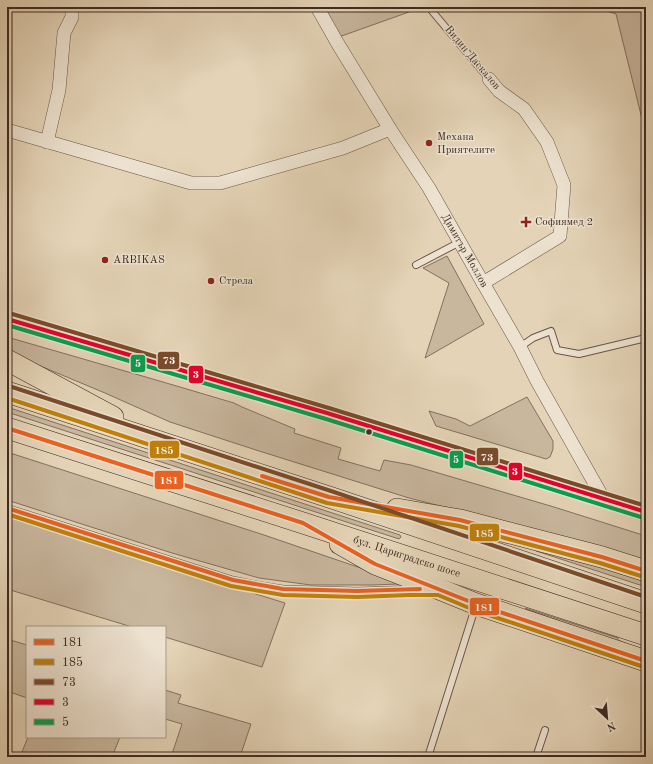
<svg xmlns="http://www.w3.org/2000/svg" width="653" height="764" font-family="'Old Standard TT',serif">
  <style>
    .green { fill: #c8b69d; stroke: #837060 }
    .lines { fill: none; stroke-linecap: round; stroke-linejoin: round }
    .service-casing { stroke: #685548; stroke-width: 8 }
    .minor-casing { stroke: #685548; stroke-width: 14 }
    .trunk-casing { stroke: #3e2b23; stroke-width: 22 }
    .service { stroke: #ede2d0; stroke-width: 6 }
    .minor { stroke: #ede2d0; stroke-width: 13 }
    .trunk { stroke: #e4d3b6; stroke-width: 21 }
    .bus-1-casing { stroke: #ede2d0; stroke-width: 7 }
    .bus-2-casing { stroke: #ede2d0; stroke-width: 7 }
    .bus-3-casing { stroke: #ede2d0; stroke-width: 7 }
    .bus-4-casing { stroke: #ede2d0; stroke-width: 7 }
    .bus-5-casing { stroke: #ede2d0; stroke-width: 7 }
    .bus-1 { stroke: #e96222; stroke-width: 4 }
    .bus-2 { stroke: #c0810a; stroke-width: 4 }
    .bus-3 { stroke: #7a4b2a; stroke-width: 4 }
    .bus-4 { stroke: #e4002b; stroke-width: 4 }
    .bus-5 { stroke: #03a04f; stroke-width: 4 }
    .poi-dot { fill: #8f2418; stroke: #ede2d0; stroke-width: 1.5 }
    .bus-dot { fill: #3e2b23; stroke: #ede2d0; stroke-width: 1.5 }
    .labels { text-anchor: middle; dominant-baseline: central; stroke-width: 3; stroke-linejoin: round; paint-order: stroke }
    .street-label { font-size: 11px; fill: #3e2b23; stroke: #ede2d0 }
    .poi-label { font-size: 11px; fill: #3e2b23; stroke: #ede2d0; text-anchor: start }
    .line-badge { stroke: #ede2d0; stroke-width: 1.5 }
    .badge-label { font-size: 11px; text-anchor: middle; font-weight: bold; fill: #fff }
  </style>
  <rect width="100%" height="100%" fill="#e4d3b6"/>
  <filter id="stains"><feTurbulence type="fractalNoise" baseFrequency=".005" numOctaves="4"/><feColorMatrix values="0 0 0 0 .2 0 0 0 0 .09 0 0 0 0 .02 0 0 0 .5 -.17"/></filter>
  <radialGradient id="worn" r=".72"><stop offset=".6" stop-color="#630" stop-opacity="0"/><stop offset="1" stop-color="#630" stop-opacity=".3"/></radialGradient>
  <!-- green -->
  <path class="green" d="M317 7H423L336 38Z
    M595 7H646V135L616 14Z
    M447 256 484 324 425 358 449 283 423 268Z
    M7 337 163 382 234 403 242 407 295 429 294 433 341 448 338 459 380 471 384 460 411 465 554 507 646 536V562L492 519 409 498 256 450 170 422 105 393 7 352Z
    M527 397 553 441V449L550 457 546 459 436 426 429 411 456 419 470 426Z
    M7 407 400 535 401 537 399 539 7 412Z
    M7 452 264 535 387 577 398 584 372 585H311L259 578 172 553 7 500Z
    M7 517 285 603 262 667 165 637V627H132L7 589Z
    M535 550 646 579V587L536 551Z
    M525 608 618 638V640L646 652 526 609Z
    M7 639 27 645V698L7 691Z
    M165 690 181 695 178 703 251 724 240 757H171L182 724 165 719Z
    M28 737H120L112 757H20Z"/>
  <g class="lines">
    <!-- service casing -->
    <g class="service-casing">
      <path id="service" d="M432 11 489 79
        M416 265 460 242
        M520 347 533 338 551 331 557 350 579 354 646 338
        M7 508 233 580 258 585 283 589 357 591 417 589
        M428 757 475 608
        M536 757 545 730"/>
    </g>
    <!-- minor casing -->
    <g class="minor-casing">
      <g id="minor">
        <path id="s1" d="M317 7 338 44 390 129 429 188 483 283 520 347 537 381 603 498"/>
        <path d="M7 130 191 183H220L343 148 390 129"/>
        <path d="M47 142 59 90 64 33 72 17V7"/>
        <path d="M483 283 560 236 564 185 547 142 524 109 499 91 489 79"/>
        <path d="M7 319C221 380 434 445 646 512"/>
      </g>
    </g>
    <!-- trunk casing -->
    <g class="trunk-casing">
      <g id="trunk">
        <path d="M7 360 113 417"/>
        <path d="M7 392 329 497 646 603"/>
        <path id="s2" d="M7 428 303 523 646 635"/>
        <path d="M397 509 460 520 602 557 646 571"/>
        <path d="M340 544 375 564 439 589 476 604 646 661"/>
      </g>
    </g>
    <!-- service -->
    <use href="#service" class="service"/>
    <!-- minor -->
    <use href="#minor" class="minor"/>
    <!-- trunk -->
    <use href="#trunk" class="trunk"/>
    <!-- bus-1 casing -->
    <g class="bus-1-casing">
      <path id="bus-1" d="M7 428 303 523 375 564 476 604 646 661
        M262 476 329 497 460 520 602 557 646 571
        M7 508 233 580 283 589 357 591 420 589"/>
    </g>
    <!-- bus-2 casing -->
    <g class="bus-2-casing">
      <path id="bus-2" d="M7 398 327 503 459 526 600 563 644 577
        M7 514 231 586 283 595 357 597 409 595H438L474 610 644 667"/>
    </g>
    <!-- bus-3 casing -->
    <g class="bus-3-casing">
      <path id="bus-3" d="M9 313 329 408 646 506
        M9 386 331 491 646 597"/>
    </g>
    <!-- bus-4 casing -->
    <g class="bus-4-casing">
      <path id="bus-4" d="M7 319 327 413 646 512"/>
    </g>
    <!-- bus-5 casing -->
    <g class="bus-5-casing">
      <path id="bus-5" d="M7 325 326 419 644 518"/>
    </g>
    <!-- bus-1 -->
    <use href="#bus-1" class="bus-1"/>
    <!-- bus-2 -->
    <use href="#bus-2" class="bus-2"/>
    <!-- bus-3 -->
    <use href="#bus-3" class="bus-3"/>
    <!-- bus-4 -->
    <use href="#bus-4" class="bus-4"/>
    <!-- bus-5 -->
    <use href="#bus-5" class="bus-5"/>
  </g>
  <!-- markers -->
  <g class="poi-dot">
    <circle cx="429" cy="143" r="4"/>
    <path d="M524 216h4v4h4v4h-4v4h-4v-4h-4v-4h4z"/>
    <circle cx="105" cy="260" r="4"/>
    <circle cx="211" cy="281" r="4"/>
  </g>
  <circle class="bus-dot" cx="369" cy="432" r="3.5"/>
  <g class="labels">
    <!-- street labels -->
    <g class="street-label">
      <text transform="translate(472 58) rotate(50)">Видин Даскалов</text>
      <text stroke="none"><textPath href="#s1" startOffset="285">Димитър Моллов</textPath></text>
      <text stroke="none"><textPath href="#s2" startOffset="420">бул. Цариградско шосе</textPath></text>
    </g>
    <!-- poi labels -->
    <g class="poi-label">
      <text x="437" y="137">Механа<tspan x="437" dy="13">Приятелите</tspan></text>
      <text x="535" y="222">Софиямед 2</text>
      <text x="113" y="260">ARBIKAS</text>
      <text x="219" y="281">Стрела</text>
    </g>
  </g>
  <g class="line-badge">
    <rect x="157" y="351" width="23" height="19" rx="4" fill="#7a4b2a"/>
    <rect x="130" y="354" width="16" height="19" rx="4" fill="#03a04f"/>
    <rect x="188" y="365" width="16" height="19" rx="4" fill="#e4002b"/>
    <rect x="149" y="440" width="31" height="19" rx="4" fill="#c0810a"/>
    <rect x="476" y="447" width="23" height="19" rx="4" fill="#7a4b2a"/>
    <rect x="449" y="450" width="15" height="19" rx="4" fill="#03a04f"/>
    <rect x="508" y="462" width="15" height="19" rx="4" fill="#e4002b"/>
    <rect x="154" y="470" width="30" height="20" rx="4" fill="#e96222"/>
    <rect x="469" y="523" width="31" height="19" rx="4" fill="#c0810a"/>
    <rect x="469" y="597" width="31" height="19" rx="4" fill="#e96222"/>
  </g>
  <g class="badge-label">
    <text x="169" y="364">73</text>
    <text x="138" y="367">5</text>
    <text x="196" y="378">3</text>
    <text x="164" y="454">185</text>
    <text x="487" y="461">73</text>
    <text x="456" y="463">5</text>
    <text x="515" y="475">3</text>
    <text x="169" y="484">181</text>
    <text x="484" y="537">185</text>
    <text x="484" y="611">181</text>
  </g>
  <!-- margin -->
  <rect width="653" height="764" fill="none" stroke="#e4d3b6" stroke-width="24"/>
  <rect x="8" y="8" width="637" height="748" fill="none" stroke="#3e2b23" stroke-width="2"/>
  <rect x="12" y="12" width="629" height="740" fill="none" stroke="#3e2b23"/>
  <!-- legend -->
  <rect x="26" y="626" width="140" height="112" fill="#ede2d0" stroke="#a7998b"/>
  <rect x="34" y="639" width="20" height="6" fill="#e96222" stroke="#a7998b"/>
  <text x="62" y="646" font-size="12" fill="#3e2b23">181</text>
  <rect x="34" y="659" width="20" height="6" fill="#c0810a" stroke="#a7998b"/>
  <text x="62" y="666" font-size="12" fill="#3e2b23">185</text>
  <rect x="34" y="679" width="20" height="6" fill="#7a4b2a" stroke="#a7998b"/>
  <text x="62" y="686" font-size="12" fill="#3e2b23">73</text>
  <rect x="34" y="699" width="20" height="6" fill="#e4002b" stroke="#a7998b"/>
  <text x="62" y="706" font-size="12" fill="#3e2b23">3</text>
  <rect x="34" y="719" width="20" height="6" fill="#03a04f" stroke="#a7998b"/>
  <text x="62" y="726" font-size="12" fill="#3e2b23">5</text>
  <!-- north arrow -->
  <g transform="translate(607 718) rotate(154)" stroke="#ede2d0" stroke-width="3" paint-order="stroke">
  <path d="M0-3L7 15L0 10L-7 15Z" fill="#3e2b23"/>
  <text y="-6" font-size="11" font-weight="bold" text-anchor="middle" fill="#3e2b23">N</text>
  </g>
  <rect width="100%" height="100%" filter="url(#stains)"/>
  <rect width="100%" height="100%" fill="url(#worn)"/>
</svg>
